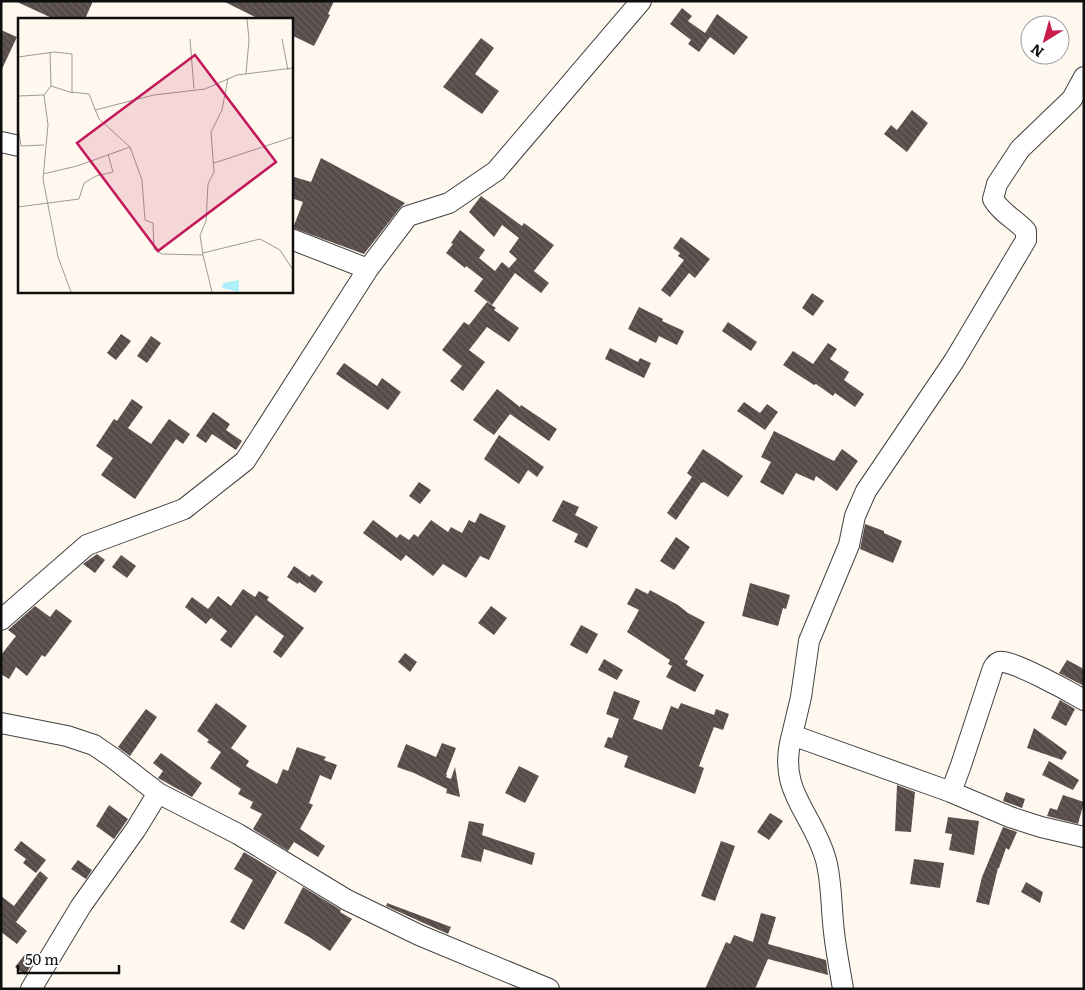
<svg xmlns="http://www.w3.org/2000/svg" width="1085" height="990" font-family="Literata,serif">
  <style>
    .building { fill: url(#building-back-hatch) }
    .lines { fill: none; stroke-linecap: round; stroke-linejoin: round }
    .minor-casing { stroke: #414141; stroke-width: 22 }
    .minor { stroke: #fff; stroke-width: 20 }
    .inset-road { fill: none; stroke: #9f9a94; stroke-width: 1 }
    .view { fill: #c2185b; fill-opacity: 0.15; stroke: #c2185b; stroke-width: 2.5 }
    .inset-edge { fill: none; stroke: #0e0e0e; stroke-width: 2.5 }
  </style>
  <defs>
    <pattern id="building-back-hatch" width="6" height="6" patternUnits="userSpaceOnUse" patternTransform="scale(1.25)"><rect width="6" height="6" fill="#574c49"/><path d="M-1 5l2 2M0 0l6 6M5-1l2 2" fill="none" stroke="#6a615f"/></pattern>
  </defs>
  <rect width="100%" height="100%" fill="#fff8ee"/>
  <!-- building -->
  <path class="building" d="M15 1H93L85 19H54Z
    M223 1H334L328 14 330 15 314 46 291 35V19H259Z
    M682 8 692 16 688 21 705 33 717 14 748 37 734 55 710 37 699 52 688 44 691 40 670 24Z
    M1 30 17 37 1 71Z
    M481 38 494 48 475 74 499 91 482 114 443 87Z
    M912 110 928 123 907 152 884 134 891 125 897 130Z
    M321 158 405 203 399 209 364 254 293 228 303 202 291 198V176L311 182Z
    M481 196 522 226 524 223 554 245 534 271 549 283 541 293 515 273 492 305 474 291 483 279 466 266 465 268 446 253 453 244 451 243 460 230 485 250 479 258 495 271 502 262 509 268 517 259 509 252 519 238 502 225 494 237 469 212Z
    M681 237 710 259 695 278 689 273 670 297 661 290 684 260 678 256 680 253 673 248Z
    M812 293 824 301 813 316 802 308Z
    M487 302 496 308 494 310 519 328 509 342 487 327 469 350 485 362 463 391 450 381 462 366 442 350 464 322 469 325Z
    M639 307 663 319 662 321 684 331 677 345 659 336 656 343 628 329Z
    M728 322 757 342 751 351 722 331Z
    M121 334 131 341 116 360 107 353Z
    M151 336 161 343 147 363 137 356Z
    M828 343 837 349 830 359 849 372 844 380 864 394 855 407 835 393 833 396 816 384 814 385 783 365 793 351 813 364Z
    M610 348 638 362 640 358 651 363 644 378 605 359Z
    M344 363 377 386 382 378 401 392 388 410 336 374Z
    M497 389 520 407 521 405 557 429 549 441 510 414 494 435 473 420Z
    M132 399 143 407 128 428 151 444 169 419 190 434 183 444 176 439 135 499 101 475 113 458 96 446 114 419 117 421Z
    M744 402 760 413 767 404 778 412 765 430 737 411Z
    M213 412 230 424 226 430 242 441 236 450 212 434 206 443 196 436Z
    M774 431 834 461 842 449 858 461 837 491 816 476 814 481 796 473 783 495 760 482 771 462 761 457Z
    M499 435 544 467 537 477 528 470 519 484 484 459Z
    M703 449 743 476 728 497 704 482 701 483 676 520 667 513 692 477 687 473Z
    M419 482 431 490 420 504 409 496Z
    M563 500 579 507 575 515 598 527 587 548 574 542 578 534 552 521Z
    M480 513 506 526 489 560 480 556 466 578 443 564 433 576 406 555 401 561 363 533 373 520 397 538 400 534 409 540 414 534 418 537 431 520 448 532 451 527 462 533 469 520 475 523Z
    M865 524 884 531V533L902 541 893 563 860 549Z
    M676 537 690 547 674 570 660 561Z
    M97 554 105 560 95 573 83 564Z
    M121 555 136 566 127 578 112 567Z
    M294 566 310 577 312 574 323 582 315 593 299 582 298 584 287 577Z
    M750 583 790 595 786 609 783 608 778 626 742 616Z
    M636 588 648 594 650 590 678 605 688 613 705 622 684 659 688 661 686 665 704 675 695 692 666 677 672 666 668 664 670 660 627 632 639 610 627 604Z
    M243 589 255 597 259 591 269 597 267 600 304 628 281 658 273 652 284 636 256 615 231 648 220 640 227 631 211 618 206 624 185 607 192 597 208 609 218 596 231 606Z
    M35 606 50 617 56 609 72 621 45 657 42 655 27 676 16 667 9 679 1 674V655L16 636 8 630Z
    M491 606 507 618 494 635 478 623Z
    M581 625 598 634 587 654 570 645Z
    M405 653 417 662 410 672 398 662Z
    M604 659 623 670 617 680 598 670Z
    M1067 660 1084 669V686L1059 673Z
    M614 691 640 701 633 719 662 730 671 706 678 709 681 703 714 715 716 709 729 714 723 730 714 727 699 766 704 768 695 794 624 767 628 756 604 747 608 737 612 738 619 719 606 714Z
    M1060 700 1075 709 1066 726 1051 718Z
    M216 703 247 726 231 748 249 761 246 766 277 784 283 769 288 771 297 747 326 757 324 760 337 765 331 780 320 775 309 803 313 805 300 829 325 846 318 857 294 842 288 851 253 829 262 814 250 808 253 802 238 794 241 789 210 768 221 752 207 742 209 740 197 731Z
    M146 709 157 717 130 756 118 747Z
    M1034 728 1067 752 1062 760 1027 748Z
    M442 743 456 748 446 774 447 775 446 777 451 779 455 767 460 797 446 793 447 789 414 773 397 767 406 744 436 757Z
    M161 753 202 783 192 797 158 778 163 771 153 763Z
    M1049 761 1079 780 1073 790 1042 775Z
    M519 766 539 776 525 803 505 793Z
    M897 785 915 792 911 832 895 831Z
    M1006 792 1025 799 1022 808 1003 801Z
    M1063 795 1084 802 1078 824 1047 816 1050 808 1057 810Z
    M109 805 128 819 114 839 96 826Z
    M770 813 783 821 769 840 757 832Z
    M948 817 979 821 974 855 949 850 952 834 945 833Z
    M469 821 484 824 482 835 535 853 532 865 484 849 481 862 461 857Z
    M1003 827 1017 832 1009 850 1006 848 999 868H998L989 905 976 902 982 877Z
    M21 841 46 860 36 873 23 863 26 859 14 850Z
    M721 841 735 846 715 901 701 896Z
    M244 852 277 872 244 930 230 922 253 880 234 869Z
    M914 859 944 863 940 888 910 884Z
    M78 860 92 870 86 879 71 869Z
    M40 871 48 878 16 922 27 931 17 944 1 932V896L14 906Z
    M1026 882 1043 892 1040 903 1021 892Z
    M303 887 341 910 340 912 352 919 330 951 309 937 284 923Z
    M387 903 451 927 448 934 386 906Z
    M761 913 776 917 768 944 826 960 828 975 768 959 755 989H705L726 942 730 944 734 935 753 942Z
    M26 953 35 960 25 975 15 967Z"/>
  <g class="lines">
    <!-- minor casing -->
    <g class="minor-casing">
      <path id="minor" d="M1 142 19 146
        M291 239 368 269
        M1 620 87 545 184 509 245 461 368 269 408 216 449 203 496 171 641 1
        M1 723 67 736 94 745 113 758 158 793 238 834 347 900 419 935 549 989
        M792 735 801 697 809 641 849 545 855 516 866 491 954 361 1026 240V231C1015 219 1001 213 993 199L997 184 1020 149 1072 99 1084 77
        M951 792 961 765 991 674C992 670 994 664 999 662 1009 658 1072 693 1084 700
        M31 989 81 906 136 829 158 793
        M843 989C840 970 836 951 834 932 831 908 832 883 826 860 813 812 776 792 792 735L951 792 1010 817 1041 827 1084 837"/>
    </g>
    <!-- minor -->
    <use href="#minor" class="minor"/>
  </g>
  <!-- overview -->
  <g transform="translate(18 18)">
    <rect width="275" height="275" fill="#fff8ee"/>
    <path d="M221 262V274L204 270 205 265Z" fill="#afeffa"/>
    <path class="inset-road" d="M172 21 176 71M264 21 270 52M32 34 33 68 26 77 30 107 25 161 40 239 53 274M0 39 36 34 54 36V74L71 76 81 101 112 129 59 148 25 156M228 56 231 22 229 1M33 68 55 75M0 78 26 77M77 92 136 77 187 71 219 57 275 50M0 108 3 128 26 127M112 129 124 162 127 202 135 205 136 231 144 236 185 237 194 274M196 145 275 119M0 189 61 181 66 165 78 158 95 154 90 136M185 235 242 221 262 232 275 252M185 237 182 217 188 203 190 166 196 154 193 114 204 92 210 60"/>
    <path class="view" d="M177 37 258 144 140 233 59 125Z"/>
    <rect width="275" height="275" class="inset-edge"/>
  </g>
  <!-- border -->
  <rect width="1085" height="990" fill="none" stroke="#0e0e0e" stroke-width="5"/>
  <!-- north arrow -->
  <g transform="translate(1045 40) rotate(217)"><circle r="24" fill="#ffffff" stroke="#9f9f9f"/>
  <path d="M0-4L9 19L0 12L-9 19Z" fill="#c81c49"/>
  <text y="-8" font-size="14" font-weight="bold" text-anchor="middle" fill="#0e0e0e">N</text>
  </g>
  <!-- scale -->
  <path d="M18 965v8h101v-8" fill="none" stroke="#0e0e0e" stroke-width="2.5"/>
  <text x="25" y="965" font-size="15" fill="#0e0e0e" stroke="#ffffff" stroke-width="4" paint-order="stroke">50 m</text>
</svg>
